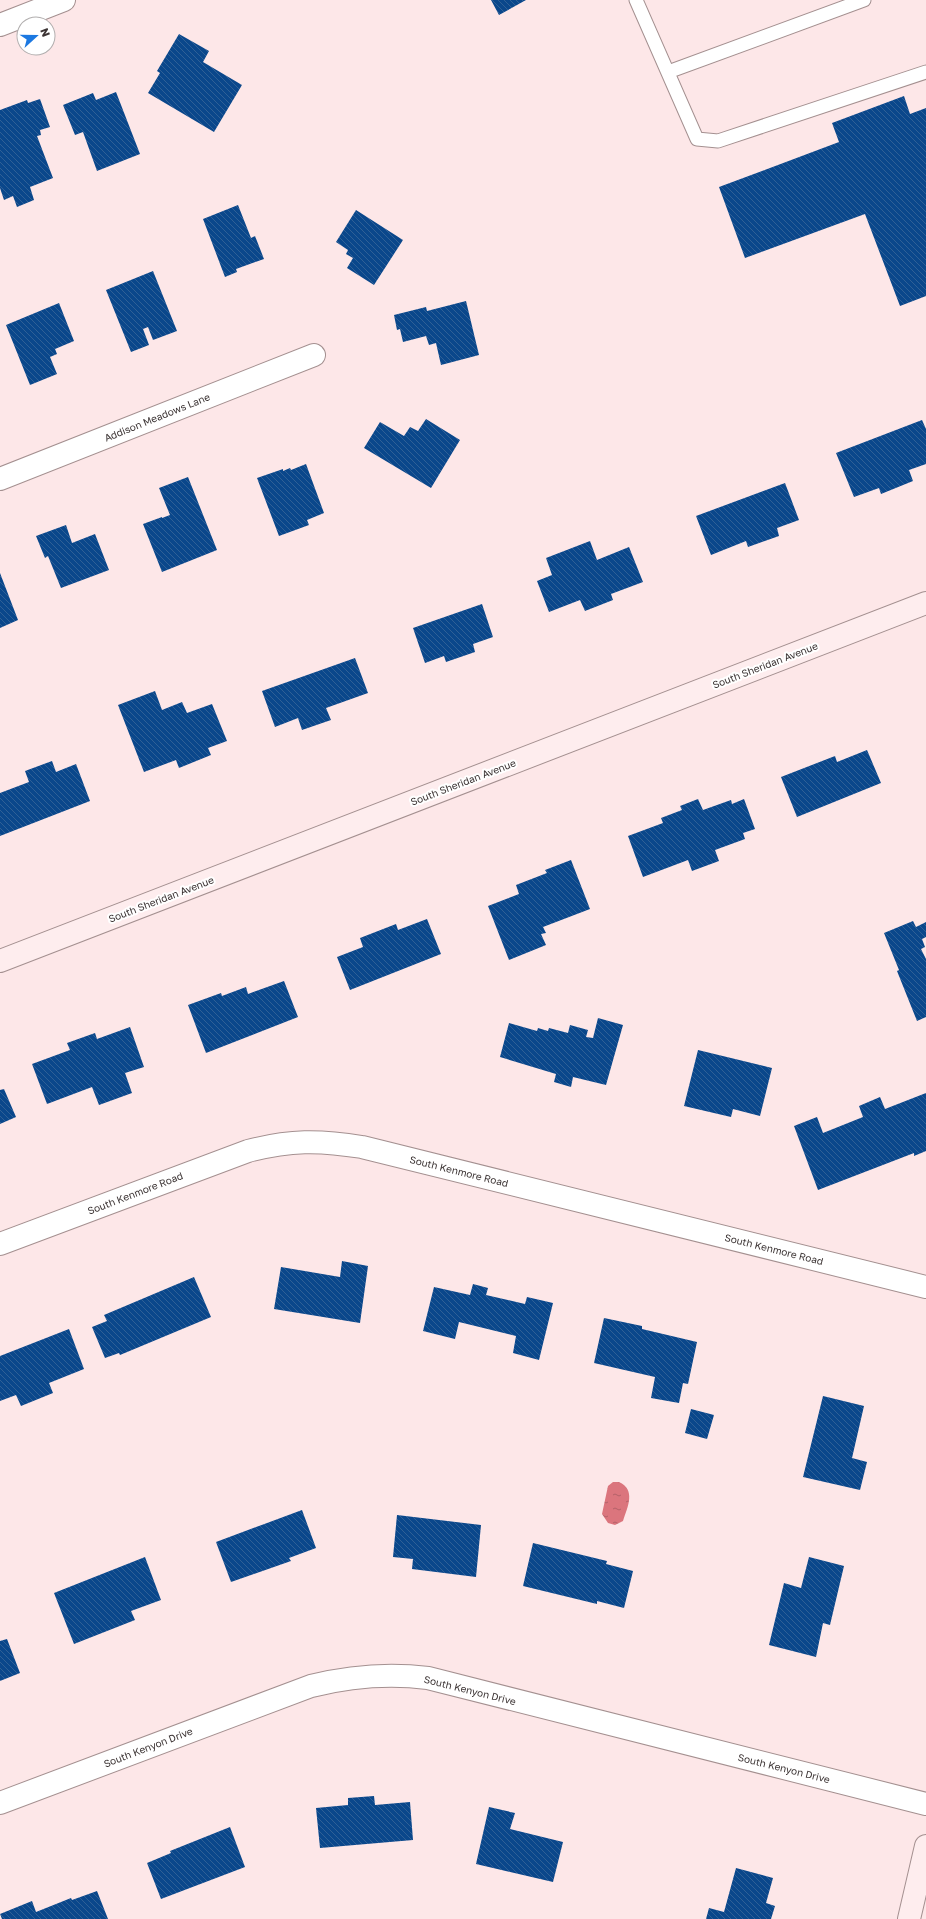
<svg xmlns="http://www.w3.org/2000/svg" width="926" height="1919" font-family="'Golos Text',sans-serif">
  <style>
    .water { fill: url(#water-ripples) }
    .building { fill: url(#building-back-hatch) }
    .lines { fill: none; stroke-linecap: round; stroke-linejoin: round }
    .lane-casing { stroke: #a49090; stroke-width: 15 }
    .street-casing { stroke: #a49090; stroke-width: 24 }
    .secondary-casing { stroke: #a49090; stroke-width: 24 }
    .lane { stroke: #fff; stroke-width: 13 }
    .street { stroke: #fff; stroke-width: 22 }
    .secondary { stroke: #feedee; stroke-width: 22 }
    .labels { text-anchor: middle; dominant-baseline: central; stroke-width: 4; stroke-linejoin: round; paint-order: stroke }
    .street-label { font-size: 10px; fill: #3c3434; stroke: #fff }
  </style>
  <defs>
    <pattern id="water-ripples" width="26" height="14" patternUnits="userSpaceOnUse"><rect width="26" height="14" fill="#db757d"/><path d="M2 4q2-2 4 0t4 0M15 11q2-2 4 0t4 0" fill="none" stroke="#b36167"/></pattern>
    <pattern id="building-back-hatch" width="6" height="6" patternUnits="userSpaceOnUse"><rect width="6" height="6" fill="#0a478b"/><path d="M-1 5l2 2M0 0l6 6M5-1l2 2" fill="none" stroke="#2f6096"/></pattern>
  </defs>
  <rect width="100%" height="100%" fill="#fde7e8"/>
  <!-- water -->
  <path class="water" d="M613 1482H619C636 1490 628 1506 623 1521L615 1525 608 1523 602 1514 608 1486Z"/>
  <!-- building -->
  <path class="building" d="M491 0H526L499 15Z
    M179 34 209 51 203 62 242 85 214 132 148 93 160 73 157 71Z
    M116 92 140 154 97 171 83 132 75 135 63 105 93 93 96 100Z
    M904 96 910 114 926 108V296L900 306 865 214 745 258 719 187 839 142 832 123Z
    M40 99 50 127 40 130 41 135 37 136 53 178 30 187 34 200 17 207 13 196 4 200 0 188V110L27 100 28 103Z
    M238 205 251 238 255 236 264 259 236 269 237 272 225 277 203 219Z
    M356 210 403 240 374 285 347 268 353 258 346 254 348 250 336 242Z
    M153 271 177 331 153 340 148 327 143 329 149 345 131 352 106 290Z
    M466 301 479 355 441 365 436 343 429 345 426 336 403 342 400 329 397 330 394 315 426 307 427 311Z
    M59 303 74 341 55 349 57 354 50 357 57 374 30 385 6 325Z
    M426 419 460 440 431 488 364 448 380 422 404 436 410 427 418 431Z
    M922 420 926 429V464L909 470 913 481 881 494 879 488 854 497 836 453Z
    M306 464 324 513 307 520 309 525 279 536 257 478 283 469V471L290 468 291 470Z
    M188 477 217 550 162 572 143 524 162 517V518L170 515 159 488Z
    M785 483 799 520 777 528 779 536 748 547 746 541 711 555 696 516Z
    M66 525 72 543 95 534 109 570 61 588 48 556 45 558 36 536Z
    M590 541 597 560 629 547 643 582 611 594 613 600 585 611 580 600 549 612 537 581 552 575 546 558Z
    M0 573 18 620 0 628Z
    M482 604 493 637 473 644 475 652 446 662 444 656 425 663 413 628Z
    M355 658 368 693 326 708 331 720 302 730 298 718 275 727 262 691Z
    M155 691 162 710 182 702 187 713 212 704 227 741 208 748 211 755 179 768 176 760 144 772 118 705Z
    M867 750 881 783 797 817 781 777 835 756 837 762Z
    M52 761 56 772 76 764 90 801 0 836V793L29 782 25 771Z
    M698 799 703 810 731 800 732 804 744 799 755 829 743 833 745 839 715 850 719 861 692 871 688 860 643 877 628 836 663 823 661 818 682 810 680 806Z
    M571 860 590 909 543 927 546 933 541 934 546 945 509 960 488 906 519 894 516 885 547 873 545 870Z
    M427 919 441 954 350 990 337 957 363 947 360 938 396 924 398 930Z
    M913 921 916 927 926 922V937L922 939 925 947 921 949 926 959V1017L917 1021 897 971 899 970 884 933Z
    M284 981 298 1017 206 1053 188 1005 221 993 222 996 246 987 248 994Z
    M598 1018 623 1025 606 1085 573 1077 571 1087 554 1082 556 1074 500 1057 509 1023 537 1031 538 1028 548 1031 549 1028 568 1033 570 1025 588 1030 586 1037 593 1038Z
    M130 1027 144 1067 125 1073 132 1093 99 1105 92 1087 47 1104 32 1064 70 1050 67 1043 95 1033 97 1039Z
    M698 1050 772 1068 760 1116 733 1109 731 1117 684 1106Z
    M4 1089 16 1117 0 1124V1090Z
    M926 1093V1151L914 1156V1153L818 1190 794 1126 817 1117 823 1133 863 1117 859 1106 880 1097 885 1109Z
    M342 1261 368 1266 360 1323 274 1309 281 1267 340 1277Z
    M194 1277 211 1317 120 1355 119 1353 105 1358 92 1327 107 1321 104 1315Z
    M473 1284 488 1288 486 1295 525 1304 527 1297 553 1303 539 1360 513 1353 516 1336 459 1322 455 1339 423 1331 434 1287 470 1295Z
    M604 1318 642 1326V1329L697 1342 688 1384 683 1383 679 1403 651 1398 655 1377 594 1363Z
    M69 1329 84 1369 49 1383 53 1393 21 1406 16 1395 0 1401V1356Z
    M823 1396 864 1406 852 1458 867 1462 860 1490 803 1477Z
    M691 1409 714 1415 707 1439 685 1433Z
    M302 1510 316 1548 289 1558 291 1561 231 1582 216 1542Z
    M397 1515 481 1525 476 1577 412 1569 413 1559 393 1557Z
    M533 1543 607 1561 606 1564 633 1571 624 1608 597 1601V1604L523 1586Z
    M145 1557 161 1600 131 1611 135 1620 74 1644 54 1593Z
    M809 1557 844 1566 830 1625 823 1623 816 1657 769 1645 784 1583 801 1588Z
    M7 1639 20 1673 0 1681V1641Z
    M374 1796 375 1805 410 1802 413 1840 320 1848 316 1808 348 1805V1798Z
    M489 1807 515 1813 510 1829 563 1842 553 1882 476 1864Z
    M230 1827 245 1867 161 1899 147 1863 171 1853 170 1851Z
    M736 1868 773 1878 766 1903 775 1906 771 1919H706L709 1908 724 1912Z
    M97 1891 108 1919H2L0 1914 32 1901 36 1912 71 1898 72 1900Z"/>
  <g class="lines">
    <!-- lane casing -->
    <g class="lane-casing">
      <path id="lane" d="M636 0 697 139 718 141 926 72
        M668 72 864 0"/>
    </g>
    <!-- street casing -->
    <g class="street-casing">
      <path id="street" d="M0 25 64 0
        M0 479 314 355
        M0 1244 248 1151C290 1140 319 1140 362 1147L926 1287
        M0 1803 311 1686C351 1676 388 1673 428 1678L926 1804"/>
    </g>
    <!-- secondary casing -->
    <g class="secondary-casing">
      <path id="secondary" d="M0 961 926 603
        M909 1919 926 1846"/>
    </g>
    <!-- lane -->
    <use href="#lane" class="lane"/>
    <!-- street -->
    <use href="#street" class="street"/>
    <!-- secondary -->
    <use href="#secondary" class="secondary"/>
  </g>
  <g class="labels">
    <!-- street labels -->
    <g class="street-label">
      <text transform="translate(157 417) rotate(-22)">Addison Meadows Lane</text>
      <text transform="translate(765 665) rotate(-21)">South Sheridan Avenue</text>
      <text transform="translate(463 782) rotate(-21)">South Sheridan Avenue</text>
      <text transform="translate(161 899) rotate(-21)">South Sheridan Avenue</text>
      <text transform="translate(459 1171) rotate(14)">South Kenmore Road</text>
      <text transform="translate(135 1193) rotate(-21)">South Kenmore Road</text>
      <text transform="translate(774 1249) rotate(14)">South Kenmore Road</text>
      <text transform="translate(470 1690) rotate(14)">South Kenyon Drive</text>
      <text transform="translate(148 1747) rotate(-21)">South Kenyon Drive</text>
      <text transform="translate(784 1768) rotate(14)">South Kenyon Drive</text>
    </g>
  </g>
  <!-- north arrow -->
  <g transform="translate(36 36) rotate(69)"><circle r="19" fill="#ffffff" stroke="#b1aeae"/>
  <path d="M0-3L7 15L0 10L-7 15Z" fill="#1c78e1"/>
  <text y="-6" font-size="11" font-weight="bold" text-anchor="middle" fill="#3c3434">N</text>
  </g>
</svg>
